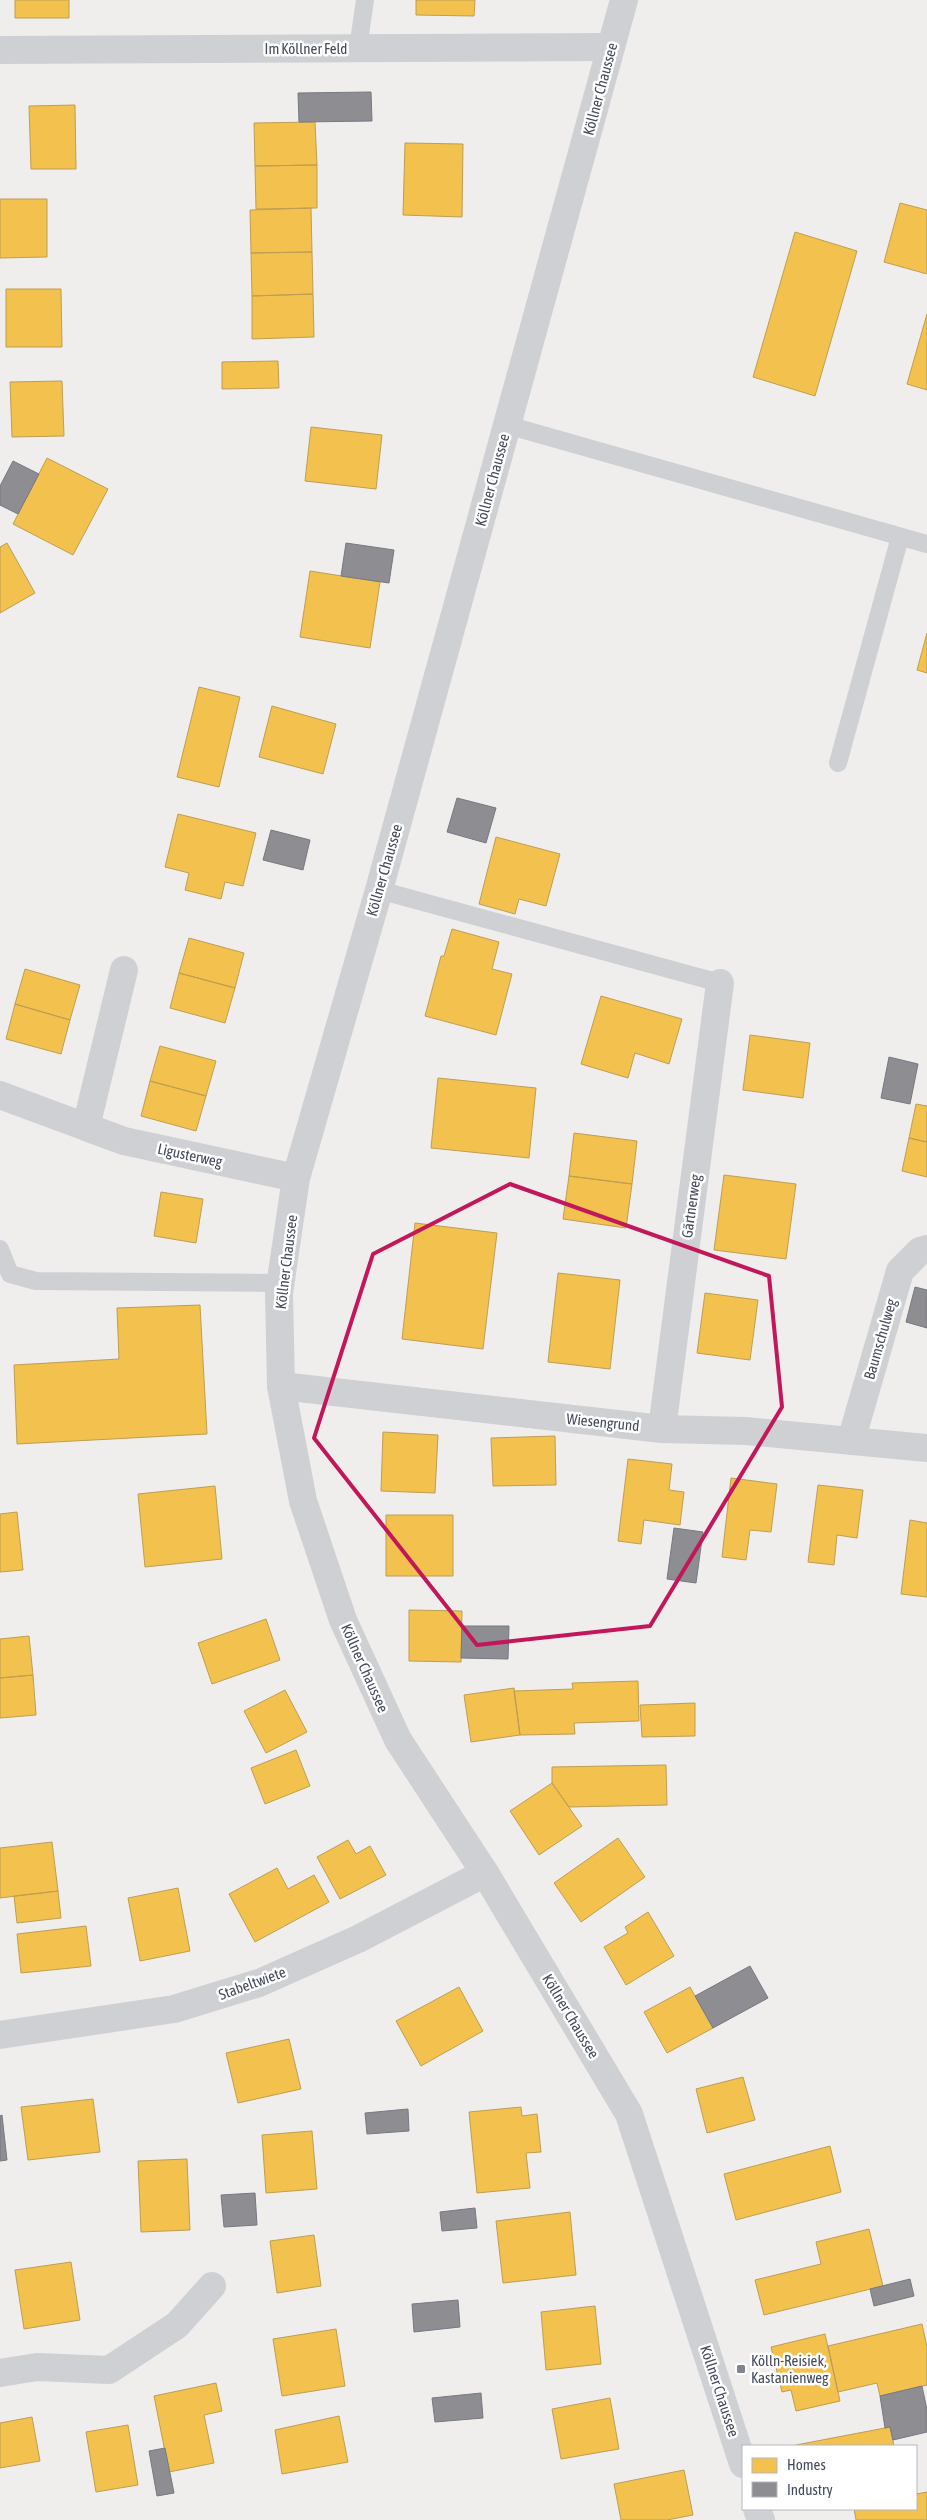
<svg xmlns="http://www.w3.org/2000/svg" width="927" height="2520" font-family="'Asap Condensed',sans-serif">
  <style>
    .homes { fill: #f2c14e; stroke: #be9e52 }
    .industry { fill: #8d8d92; stroke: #777982 }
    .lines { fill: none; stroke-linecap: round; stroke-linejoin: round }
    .service { stroke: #ced0d4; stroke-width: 18 }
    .minor { stroke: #ced0d4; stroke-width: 28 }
    .tertiary { stroke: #ced0d4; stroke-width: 28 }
    .marked { fill: none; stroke: #c2185b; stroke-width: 4; stroke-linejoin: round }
    .poi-dot { fill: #80848f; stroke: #fff; stroke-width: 2 }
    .labels { text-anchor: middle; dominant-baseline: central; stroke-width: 5; stroke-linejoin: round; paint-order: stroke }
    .street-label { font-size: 15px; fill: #444b5c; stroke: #fff }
    .poi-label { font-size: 15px; fill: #444b5c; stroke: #fff; text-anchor: start }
  </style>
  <rect width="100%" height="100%" fill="#efeeed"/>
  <!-- homes -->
  <path class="homes" d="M15 0H69V18H15Z
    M416 0H475L474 16 416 15Z
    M75 105 76 169H31L29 106Z
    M315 122 317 165 255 166 254 123Z
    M405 143 463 144 462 217 403 215Z
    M317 165V208L256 209 255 166Z
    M0 199H47V257L0 258Z
    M900 203 927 210V274L884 262Z
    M311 208 312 252 251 253 250 210Z
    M795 232 857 251 815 396 753 377Z
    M312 252 313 294 252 296 251 253Z
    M6 289H61L62 347H6Z
    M313 294 314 337 252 339V296Z
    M927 314V390L907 384Z
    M278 361 279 388 222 389V362Z
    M62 381 64 436 12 437 10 382Z
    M311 427 382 435 376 489 305 481Z
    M47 458 108 489 73 555 13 524Z
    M7 543 35 593 0 613V547Z
    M310 571 380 582 370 648 300 637Z
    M927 633V673L917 670Z
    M199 687 240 697 219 787 177 777Z
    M272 706 336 724 323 774 259 757Z
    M178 814 256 833 243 886 225 882 221 899 185 890 189 873 165 867Z
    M496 837 560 854 546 906 519 899 515 914 479 904Z
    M452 929 499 942 492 969 512 974 496 1035 425 1016 441 956H444Z
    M189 938 244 953 235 988 179 973Z
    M25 969 80 985 70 1020 15 1004Z
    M179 973 235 988 225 1023 170 1008Z
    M601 996 682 1019 669 1064 635 1053 628 1078 581 1064Z
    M15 1004 70 1020 61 1054 6 1039Z
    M750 1035 810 1043 803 1098 743 1090Z
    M160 1046 216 1061 206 1096 150 1081Z
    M438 1078 536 1088 529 1158 431 1148Z
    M150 1081 206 1096 196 1131 141 1116Z
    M916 1104 927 1106V1142L909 1138Z
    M574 1133 637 1141 632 1184 569 1176Z
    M909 1138 927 1142V1177L902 1171Z
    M724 1175 796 1184 786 1259 714 1250Z
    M569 1176 632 1184 626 1228 563 1219Z
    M161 1192 203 1199 196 1243 154 1236Z
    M415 1223 497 1233 483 1349 402 1339Z
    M558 1273 620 1280 610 1369 548 1362Z
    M705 1293 758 1300 750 1360 697 1353Z
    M200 1305 207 1434 17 1444 14 1365 119 1359 117 1308Z
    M383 1432 438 1435 435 1493 381 1491Z
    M555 1436 556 1485 493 1486 491 1438Z
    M628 1459 672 1464 669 1490 684 1492 680 1525 644 1520 641 1544 618 1541Z
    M731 1478 777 1484 771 1532 750 1530 746 1560 722 1557Z
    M818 1485 863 1490 857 1538 837 1535 834 1565 808 1562Z
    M215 1486 222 1559 145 1567 138 1494Z
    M17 1512 23 1570 0 1572V1514Z
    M386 1515H453V1576H386Z
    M910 1520 927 1523V1597L901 1594Z
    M409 1610 462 1611 461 1662 409 1661Z
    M266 1619 280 1660 212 1684 198 1643Z
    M29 1636 33 1675 0 1678V1639Z
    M33 1675 36 1715 0 1718V1678Z
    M638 1681 639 1721 574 1723 575 1734 520 1735 514 1691 573 1689 572 1683Z
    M514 1688 520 1735 471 1742 464 1695Z
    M285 1690 307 1732 266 1753 244 1711Z
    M695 1703V1736L642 1737 640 1705Z
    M296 1750 310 1786 265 1804 251 1768Z
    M666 1765 667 1805 569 1807 552 1783V1767Z
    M552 1783 582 1826 539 1855 510 1811Z
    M618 1838 645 1877 581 1922 554 1883Z
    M348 1840 356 1854 370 1846 386 1875 340 1899 317 1857Z
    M52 1842 58 1891 0 1898V1848Z
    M277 1868 288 1889 314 1875 329 1902 255 1942 229 1894Z
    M178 1888 190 1951 140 1961 128 1898Z
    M58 1891 61 1918 17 1923 14 1896Z
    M648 1912 674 1956 626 1985 604 1947 628 1933 625 1927Z
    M86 1926 91 1966 21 1973 17 1934Z
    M459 1987 483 2031 421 2066 396 2021Z
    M690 1987 713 2028 667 2053 644 2012Z
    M289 2039 301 2089 238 2103 226 2053Z
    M743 2077 755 2120 707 2133 696 2089Z
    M93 2099 100 2152 28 2160 21 2107Z
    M521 2107 522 2116 537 2114 541 2152 526 2153 530 2188 477 2193 469 2112Z
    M312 2131 317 2189 266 2193 262 2135Z
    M830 2146 841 2192 736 2220 724 2174Z
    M187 2159 190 2230 141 2232 138 2161Z
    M570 2212 576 2275 503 2283 496 2221Z
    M869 2229 883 2286 764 2315 755 2280 821 2264 816 2242Z
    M314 2235 321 2286 277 2293 270 2241Z
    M71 2262 80 2320 24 2329 15 2270Z
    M595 2306 601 2364 546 2370 541 2312Z
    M922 2324 927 2347V2385L880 2396 877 2383 838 2392 828 2346Z
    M336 2329 345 2386 282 2396 273 2339Z
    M825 2334 840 2401 796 2411 791 2390 782 2392 771 2347Z
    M216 2383 222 2411 204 2415 214 2463 169 2472 154 2396Z
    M610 2398 619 2449 561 2459 552 2409Z
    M339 2416 348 2462 282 2474 275 2430Z
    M32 2417 40 2461 0 2468V2423Z
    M128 2425 138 2485 96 2492 86 2432Z
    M890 2427 894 2446H796V2445Z
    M684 2470 693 2515 667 2520H621L614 2484Z
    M927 2492V2520H856L854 2509H916V2494Z"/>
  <!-- industry -->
  <path class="industry" d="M371 92 372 121 299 122 298 93Z
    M13 461 39 474 18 514 0 505V486Z
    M346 543 394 550 389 583 341 576Z
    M457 798 496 808 486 843 447 832Z
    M271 830 310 840 303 870 263 860Z
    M889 1057 918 1064 910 1104 881 1098Z
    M915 1287 927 1290V1328L906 1322Z
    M674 1528 703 1532 696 1583 667 1579Z
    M462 1626H509L508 1659 461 1658Z
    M750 1966 768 1998 713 2028 695 1996Z
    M408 2109 409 2131 367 2134 365 2113Z
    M2 2115 7 2160 0 2161V2116Z
    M255 2193 257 2225 224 2227 221 2195Z
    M475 2208 477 2228 442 2231 440 2212Z
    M910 2279 914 2296 874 2306 870 2289Z
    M458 2300 460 2327 414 2332 412 2304Z
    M922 2386 927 2410V2432L893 2440 890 2427 885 2428 880 2396Z
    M481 2393 483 2418 435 2422 432 2398Z
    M165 2448 174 2493 157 2496 149 2451Z"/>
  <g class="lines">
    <!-- service -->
    <path class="service" d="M358 48 365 0
      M507 425 927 544
      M838 763 900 537
      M379 890 720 983
      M0 1249 10 1274 36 1281 281 1283"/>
    <!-- minor -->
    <path class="minor" d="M0 50 611 47
      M124 970 86 1127 124 1141 296 1178
      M0 1095 86 1127
      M281 1386 662 1429 746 1431 927 1448
      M662 1429 720 983
      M851 1441 900 1271 920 1251 927 1249
      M0 2035 174 2009 259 1983 358 1939 485 1873
      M0 2373 37 2367 109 2370 177 2325 212 2286"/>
    <!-- tertiary -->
    <path class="tertiary" d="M624 0 379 890 296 1178 279 1293 281 1386 303 1501 343 1620 398 1740 485 1873 629 2114 743 2464
      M757 2509 761 2520"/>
  </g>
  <!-- marked area -->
  <path class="marked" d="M510 1184 769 1276 782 1407 650 1626 477 1645 314 1438 373 1254Z"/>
  <!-- markers -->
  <rect class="poi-dot" x="736" y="2364" width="10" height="10" rx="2.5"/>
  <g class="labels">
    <!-- street labels -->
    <g class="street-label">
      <text x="306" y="48">Im Köllner Feld</text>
      <text transform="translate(600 89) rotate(-75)">Köllner Chaussee</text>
      <text transform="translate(492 480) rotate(-75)">Köllner Chaussee</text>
      <text transform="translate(384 870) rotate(-74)">Köllner Chaussee</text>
      <text transform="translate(190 1155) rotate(12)">Ligusterweg</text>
      <text transform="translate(691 1206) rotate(-82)">Gärtnerweg</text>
      <text transform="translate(286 1262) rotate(-83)">Köllner Chaussee</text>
      <text transform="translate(880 1339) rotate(-74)">Baumschulweg</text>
      <text transform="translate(603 1422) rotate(6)">Wiesengrund</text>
      <text transform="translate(365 1668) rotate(66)">Köllner Chaussee</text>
      <text transform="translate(252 1983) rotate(-20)">Stabeltwiete</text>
      <text transform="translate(571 2016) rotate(59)">Köllner Chaussee</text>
      <text transform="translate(720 2391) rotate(72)">Köllner Chaussee</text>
    </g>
    <!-- poi labels -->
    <g class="poi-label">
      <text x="751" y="2360">Kölln-Reisiek,<tspan x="751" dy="17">Kastanienweg</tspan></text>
    </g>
  </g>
  <!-- legend -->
  <rect x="742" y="2445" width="175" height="65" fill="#ffffff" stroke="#b4b7be"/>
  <rect x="752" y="2458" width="25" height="15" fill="#f2c14e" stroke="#b4b7be"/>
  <text x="787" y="2470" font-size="15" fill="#444b5c">Homes</text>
  <rect x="752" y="2482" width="25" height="15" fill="#8d8d92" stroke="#b4b7be"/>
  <text x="787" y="2495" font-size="15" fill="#444b5c">Industry</text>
</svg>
